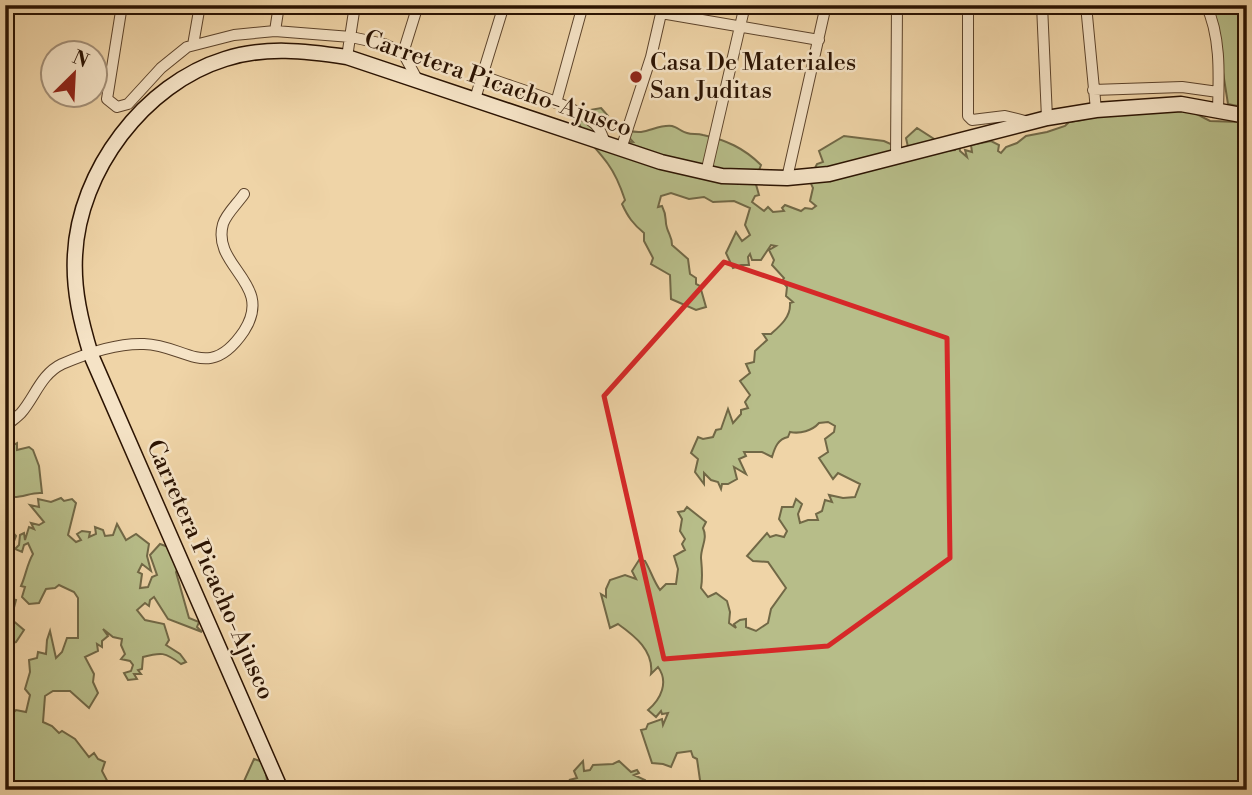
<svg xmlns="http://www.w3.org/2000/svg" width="1252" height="795" font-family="'Libre Bodoni',serif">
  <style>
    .green { fill: #b7bd89; stroke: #716846; stroke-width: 2 }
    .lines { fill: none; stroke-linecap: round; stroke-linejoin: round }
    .street-casing { stroke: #5c432b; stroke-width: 12 }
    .secondary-casing { stroke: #2b1302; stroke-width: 17 }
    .street { stroke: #f5e3c6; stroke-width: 10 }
    .secondary { stroke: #f5e3c6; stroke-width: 14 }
    .marked { fill: none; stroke: #d62828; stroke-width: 5; stroke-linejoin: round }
    .poi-dot { fill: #8f2418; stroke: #f5e3c6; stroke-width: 2.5 }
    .labels { text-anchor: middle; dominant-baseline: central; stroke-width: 5; stroke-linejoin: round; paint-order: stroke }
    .poi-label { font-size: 24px; fill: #2b1302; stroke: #f5e3c6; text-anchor: start }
    .street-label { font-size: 24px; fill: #2b1302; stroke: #f5e3c6 }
  </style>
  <rect width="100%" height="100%" fill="#efd4a7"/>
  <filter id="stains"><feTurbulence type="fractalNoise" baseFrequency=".00286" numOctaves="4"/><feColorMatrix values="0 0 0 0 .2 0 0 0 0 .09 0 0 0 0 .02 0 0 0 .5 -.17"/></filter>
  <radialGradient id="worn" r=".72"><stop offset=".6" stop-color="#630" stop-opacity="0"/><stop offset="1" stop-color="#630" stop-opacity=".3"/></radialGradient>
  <!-- green -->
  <path class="green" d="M1211 5H1247V108L1228 104 1213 9Z
    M601 108 608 116 599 134 609 141 633 142 626 134 629 130C644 137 656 124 672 126 677 127 682 132 687 133 692 135 697 133 703 135 726 140 744 148 761 165L755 181 759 195 755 196 752 202 764 211 768 207 773 212 784 211 782 208 785 205 801 211 805 208 812 209 816 206 810 201 813 188C809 180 808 176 812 168H815L817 164 823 162 819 151 844 136 884 141 893 145 900 154 908 147 906 138 917 128 934 139 925 144 944 151 955 150 959 143 960 151 967 157 965 150 972 152 971 145 991 141 999 145 998 151 1001 153 1006 147 1017 143 1026 136 1047 132 1065 126 1069 122 1082 120 1109 111 1189 110 1210 121 1239 122 1247 118V790H690V783L701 787 697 759 693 757 691 751 677 753 671 767 663 764 652 763 641 730 646 729 648 724 662 719 663 725 668 713 662 714 661 711 656 717 648 710C661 699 669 682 658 667L651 674C654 651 635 636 618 624L610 628 601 594 606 597V589L610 580 625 575 636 579 632 571 639 560 645 561C651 571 653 580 660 590L666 584H676L678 569 674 556 685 550 682 544 685 539 680 531 682 519 678 512 684 511 687 507 706 522 703 528C708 539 701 546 701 558 702 569 703 577 701 588L708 597 716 593 727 601 730 612 729 623 736 628 734 624 740 620 746 619V627L756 631 768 623 771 609 786 588 768 562 753 561 747 556 767 533 770 537 776 535 784 537 787 531 779 519 782 507H793L796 499 802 504 798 514 800 523 808 520H818L816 514 822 511 825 500 832 502 829 495 843 498 855 497 860 484 838 473 833 479 819 458 828 452 825 439 834 432 835 426 828 422 819 423C812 431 800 434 790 432L788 437C778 439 775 447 772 457L762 452H744L746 456 739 459 746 474 734 467 737 479 728 484H722L721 489 718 482 711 480 704 473V484L695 472 698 459 691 453 698 437 703 439 713 437 716 430 721 429 728 409 733 423 741 414V410L748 408 745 402 750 395 740 381 750 373 746 364 754 362 755 351 767 340 763 334H771C780 326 791 317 790 303L793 302 786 296 787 287 782 281 784 278 772 265 774 260 769 250 776 246 771 245 761 260H752L750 254 748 257 749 265H741L733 268 726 253 736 232 742 241 750 235 745 225 750 208 734 201 713 202 704 197 689 199 671 193 661 196 658 207 662 206C668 218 664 219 667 228 669 235 672 237 672 245L688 259 690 274 696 278V284L700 286 706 307 696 310 671 299 670 275 651 264 653 258 644 241V233C633 224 628 217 622 204L625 200C621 188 616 175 608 164 597 148 582 137 577 117L585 111Z
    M17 443V450L29 447 33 450 39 466 42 493C32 492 24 497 14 497L8 527 16 536 11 549 5 542V449Z
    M61 498 64 501 72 499 76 503 68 535 76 542 81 540 77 534 82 531 90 532 89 537 96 534 95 527 103 530 105 536 113 535 117 524 126 540 136 534 149 544 147 556 151 571 142 564 138 572 142 574 140 588 148 587 152 577 157 575 150 555 160 544 174 549 178 568 176 572 189 618 199 622 197 627 202 632 168 619 154 597 150 600 149 606 145 603 137 610 145 620 164 624 169 640 166 645 180 654 186 662 181 664C165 652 161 652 143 657L142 669 138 670 141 674H134L137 679 128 680 124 673 131 671 133 665 130 661 121 659 125 654 121 645 122 639 113 637 103 629 108 636 102 641V647L97 644 98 651 85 657 94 674 93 682 98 693 89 708 70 691H53L45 696 43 722 52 726 59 733 62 731 75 739 89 757 94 753 98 759 105 762 102 771 112 790H5V706L13 713 16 710 26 712 30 695 25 689 30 672 29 660 37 658 38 652 46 654 47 640 50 631 56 658 62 652 67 638H78V598L74 592 59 585 55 588 46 589 39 603 29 604 22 597 25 587 21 586C26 575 27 564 33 554L28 543 24 545 22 552 15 549 19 545 20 535 24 533 25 540 29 527 34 529 31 523 39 525 44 522 30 505 39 507 38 499 51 502Z
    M5 591 8 598 16 600 11 619 24 630 16 642 8 644 11 653 6 656Z
    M254 759 263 762C267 772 265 780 271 790H240Z
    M583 761 584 771 590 770 593 765 613 764 619 761 631 772 637 770 639 773 634 775 645 780 643 790H569L581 782 569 780 577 778 574 771Z"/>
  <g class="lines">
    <!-- street casing -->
    <g class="street-casing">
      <path id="street" d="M122 5 107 99 117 107 128 104 161 68 187 47 234 35 275 31 351 37 384 44 403 53 417 79
        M968 5V116L972 120 1005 116 1029 122
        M1042 5 1047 118
        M1086 5 1096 110
        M1206 5C1221 36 1219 76 1218 109
        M661 13 819 40
        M275 31 279 5
        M193 45 200 5
        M403 53 418 5
        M347 57 355 5
        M483 76C514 88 572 103 595 124 601 130 603 136 605 144
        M1093 90 1182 87 1218 92
        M475 99 504 5
        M556 103 583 5
        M621 149 651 57 663 5
        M896 157 897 5
        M706 173 745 5
        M787 178 826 5
        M5 427C10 422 16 418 21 413 35 397 41 374 62 364 85 354 118 343 144 344 186 345 209 383 244 331 275 283 211 267 223 224 226 214 238 203 244 194"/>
    </g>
    <!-- secondary casing -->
    <g class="secondary-casing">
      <path id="secondary" d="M281 790 91 355C81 322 73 290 75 255 79 171 144 84 225 59 265 46 306 51 347 57L661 162 722 176 787 178 829 174 1047 118 1096 110 1181 104 1247 116"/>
    </g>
    <!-- street -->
    <use href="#street" class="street"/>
    <!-- secondary -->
    <use href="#secondary" class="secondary"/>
  </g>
  <!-- marked area -->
  <path class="marked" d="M724 262 947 338 950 558 828 646 664 659 604 396Z"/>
  <!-- markers -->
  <circle class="poi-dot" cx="636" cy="77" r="7"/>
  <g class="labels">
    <!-- poi labels -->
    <g class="poi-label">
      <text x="650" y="63">Casa De Materiales<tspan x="650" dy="28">San Juditas</tspan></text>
    </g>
    <!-- street labels -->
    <g class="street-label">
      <text transform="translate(498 84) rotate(19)">Carretera Picacho-Ajusco</text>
      <text transform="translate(210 570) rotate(66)">Carretera Picacho-Ajusco</text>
    </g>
  </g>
  <!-- margin -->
  <rect width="1252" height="795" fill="none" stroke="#efd4a7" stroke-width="28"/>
  <rect x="7" y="7" width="1238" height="781" fill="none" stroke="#2b1302" stroke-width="3.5"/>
  <rect x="14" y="14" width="1224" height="767" fill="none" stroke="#2b1302" stroke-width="2"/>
  <!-- north arrow -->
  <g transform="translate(74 74) rotate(24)"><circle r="33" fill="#f5e3c6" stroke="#a49078" stroke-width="2"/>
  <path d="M0-5L12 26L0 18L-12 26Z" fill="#8f2418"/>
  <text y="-10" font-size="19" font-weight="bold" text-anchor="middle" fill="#2b1302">N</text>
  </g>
  <rect width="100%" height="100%" filter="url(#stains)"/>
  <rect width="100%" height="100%" fill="url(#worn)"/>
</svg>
